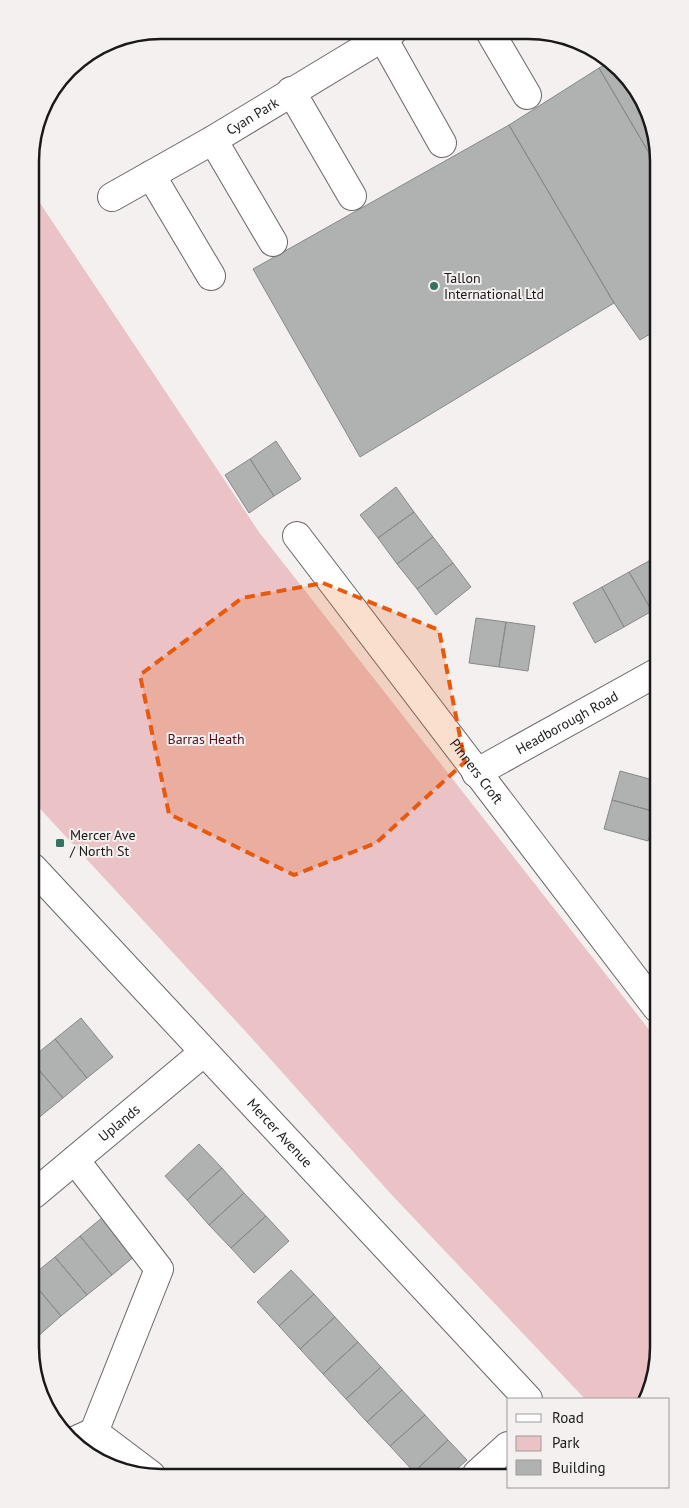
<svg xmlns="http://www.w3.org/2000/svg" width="689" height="1508" font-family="'PT Sans',sans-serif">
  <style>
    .green { fill: #ebc3c6 }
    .building { fill: #afb2b1; stroke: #878a89 }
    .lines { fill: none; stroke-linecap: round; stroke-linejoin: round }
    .minor-casing { stroke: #6a6667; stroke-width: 30 }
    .minor { stroke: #fff; stroke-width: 28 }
    .marked { fill: #e8590c; fill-opacity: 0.2; stroke: #e8590c; stroke-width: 4; stroke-dasharray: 10 6; stroke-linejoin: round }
    .poi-dot { fill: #35725f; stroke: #f4f0f0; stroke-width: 2 }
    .labels { text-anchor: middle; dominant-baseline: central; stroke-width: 4; stroke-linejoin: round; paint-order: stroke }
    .street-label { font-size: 14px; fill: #1a1818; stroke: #f4f0f0 }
    .poi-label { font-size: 14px; fill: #1a1818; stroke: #f4f0f0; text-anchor: start }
    .park-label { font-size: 14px; fill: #550c1e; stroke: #f4f0f0 }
    .rim { fill: none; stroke: #1a1818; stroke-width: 2.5 }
  </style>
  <rect width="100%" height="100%" fill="#f4f0f0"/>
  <!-- green -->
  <path class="green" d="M30 188 259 532 658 1041 659 1356 648 1399H585L390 1193 247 1033 33 801Z"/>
  <!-- building -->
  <path class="building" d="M611 61 615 63 654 127 655 163 599 68Z
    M599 68 655 163V331L640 340 614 303 509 125Z
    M509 125 614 303 360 457 253 269Z
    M276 441 301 479 274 496 250 459Z
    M250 459 274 496 249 513 225 475Z
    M396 487 414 512 378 538 360 515Z
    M414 512 433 537 397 564 378 538Z
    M433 537 453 563 417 589 397 564Z
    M656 557V609L652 611 629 572Z
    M453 563 471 587 436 615 417 589Z
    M629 572 652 611 624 627 602 587Z
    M602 587 624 627 595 643 573 603Z
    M476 618 506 622 499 667 469 663Z
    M506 622 535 626 528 671 499 667Z
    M620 771 657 781 656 812 612 800Z
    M612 800 656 812 648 841 604 829Z
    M81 1018 113 1057 87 1078 55 1039Z
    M55 1039 87 1078 63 1098 33 1063V1057Z
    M33 1063 63 1098 37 1119 34 1115Z
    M199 1144 222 1168 187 1200 165 1176Z
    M222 1168 244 1193 209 1225 187 1200Z
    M244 1193 266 1216 231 1248 209 1225Z
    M109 1212 141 1251 112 1275 80 1236Z
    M266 1216 289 1241 254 1273 231 1248Z
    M80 1236 112 1275 87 1295 55 1257Z
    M55 1257 87 1295 61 1316 34 1284V1274Z
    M291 1270 314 1294 279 1326 257 1302Z
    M34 1284 61 1316 37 1337 34 1333Z
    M314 1294 335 1317 300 1349 279 1326Z
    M335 1317 358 1342 323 1374 300 1349Z
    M358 1342 381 1367 346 1399 323 1374Z
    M381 1367 402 1390 367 1422 346 1399Z
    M402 1390 425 1415 390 1446 367 1422Z
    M425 1415 448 1440 414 1472 390 1446Z
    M448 1440 467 1460 451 1474H416L414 1472Z"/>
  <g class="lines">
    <!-- minor casing -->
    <g class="minor-casing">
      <g id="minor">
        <path d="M490 32 527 95"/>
        <path d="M383 38 442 143"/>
        <path d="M291 91 352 196"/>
        <path d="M213 140 273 242"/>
        <path d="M151 175 211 276"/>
        <path id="s1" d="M112 197 213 140 393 31"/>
        <path id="s2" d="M297 536 657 1008"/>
        <path id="s3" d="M476 773 656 673"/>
        <path id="s4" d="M33 868 528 1399"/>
        <path d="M75 1160 159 1269 94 1432"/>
        <path id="s5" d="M34 1194 204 1052"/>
        <path d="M72 1442 94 1432 151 1475"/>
        <path d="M477 1474 508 1446"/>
      </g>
    </g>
    <!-- minor -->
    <use href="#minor" class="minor"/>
  </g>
  <!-- marked area -->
  <path class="marked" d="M323 583 439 630 465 762 376 843 294 875 169 814 140 675 242 598Z"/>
  <!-- markers -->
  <g class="poi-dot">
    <circle cx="434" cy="286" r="5"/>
    <rect x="55" y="838" width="10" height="10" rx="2.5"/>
  </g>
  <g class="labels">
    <!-- street labels -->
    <g class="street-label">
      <text stroke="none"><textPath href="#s1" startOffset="162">Cyan Park</textPath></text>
      <text stroke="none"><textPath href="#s3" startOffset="104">Headborough Road</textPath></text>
      <text stroke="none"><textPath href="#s2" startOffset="296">Pinners Croft</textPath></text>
      <text stroke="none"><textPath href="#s5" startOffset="111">Uplands</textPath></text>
      <text stroke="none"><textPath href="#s4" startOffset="362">Mercer Avenue</textPath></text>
    </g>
    <!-- poi labels -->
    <g class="poi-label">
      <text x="444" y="278">Tallon<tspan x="444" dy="16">International Ltd</tspan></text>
      <text x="70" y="835">Mercer Ave<tspan x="70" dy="16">/ North St</tspan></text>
    </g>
    <!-- park labels -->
    <g class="park-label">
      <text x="206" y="739">Barras Heath</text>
    </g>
  </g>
  <!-- crop -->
  <path d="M0 0H689V1508H0ZM161 39H528A122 122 0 0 1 650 161V1347A122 122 0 0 1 528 1469H161A122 122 0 0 1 39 1347V161A122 122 0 0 1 161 39Z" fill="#f4f0f0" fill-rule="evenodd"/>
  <path class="rim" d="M161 39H528A122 122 0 0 1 650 161V1347A122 122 0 0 1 528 1469H161A122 122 0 0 1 39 1347V161A122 122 0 0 1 161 39Z"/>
  <!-- legend -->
  <rect x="507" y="1398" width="162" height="90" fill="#f4f0f0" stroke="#9d9a9a"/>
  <rect x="516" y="1414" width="25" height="8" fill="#ffffff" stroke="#9d9a9a"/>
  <text x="552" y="1423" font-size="15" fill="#1a1818">Road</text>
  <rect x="516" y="1436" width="25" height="15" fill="#ebc3c6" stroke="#9d9a9a"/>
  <text x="552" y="1448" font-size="15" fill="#1a1818">Park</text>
  <rect x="516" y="1460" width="25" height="15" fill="#afb2b1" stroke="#9d9a9a"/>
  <text x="552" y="1473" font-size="15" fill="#1a1818">Building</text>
</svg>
